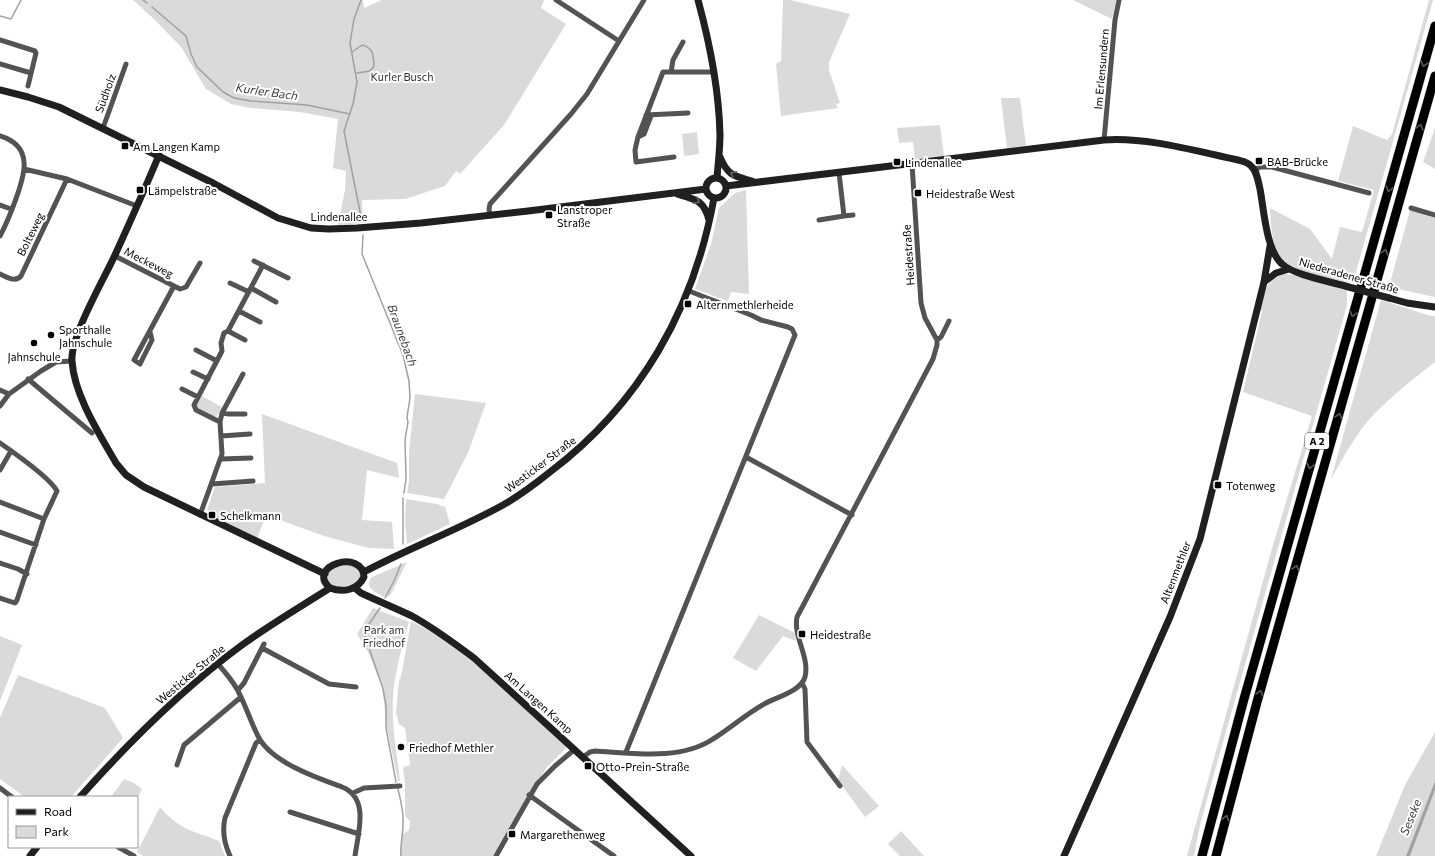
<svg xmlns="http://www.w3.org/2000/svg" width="1435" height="856" font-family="Commissioner,sans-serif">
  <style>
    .green { fill: #dadada }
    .water { fill: #a1a1a1 }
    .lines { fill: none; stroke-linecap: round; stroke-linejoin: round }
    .stream { stroke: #a1a1a1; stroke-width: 1.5 }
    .highway-casing { stroke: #dbdbdb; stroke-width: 10 }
    .street { stroke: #535353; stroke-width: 5 }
    .secondary { stroke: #202020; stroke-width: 7 }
    .highway { stroke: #000; stroke-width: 9 }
    .secondary-bridge { stroke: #202020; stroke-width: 7 }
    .oneway { stroke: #595959 }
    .oneway2 { stroke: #636363 }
    .poi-dot { fill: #000; stroke: #fff; stroke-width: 1.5 }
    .labels { text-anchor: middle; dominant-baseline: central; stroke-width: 4; stroke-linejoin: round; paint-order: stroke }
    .shield { fill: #fff; stroke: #4c4c4c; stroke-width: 1 }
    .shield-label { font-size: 10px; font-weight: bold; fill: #000 }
    .street-label { font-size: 11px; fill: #000; stroke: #fff }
    .park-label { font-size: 11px; fill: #313131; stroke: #fff }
    .poi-label { font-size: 11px; fill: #000; stroke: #fff; text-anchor: start }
    .water-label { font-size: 12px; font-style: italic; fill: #424242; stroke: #fff }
  </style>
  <rect width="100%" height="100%" fill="#fff"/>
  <!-- green -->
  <path class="green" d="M133 0H363L364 8 382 0H544L541 8 566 24 504 125 460 174 456 171 445 186 405 199 362 200 363 223 338 225 345 190 346 171 333 168 338 119 300 112 250 108 231 104 206 89 181 47 155 20Z
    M783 0H790L850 14 829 62V70L840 103 836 104 838 108 781 116 776 64 781 61Z
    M1073 0H1116L1112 19Z
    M1429 0H1433L1356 272 1350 283C1332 278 1293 272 1281 258 1271 245 1271 224 1270 208L1310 229 1332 259 1340 227 1362 232 1374 190 1338 181 1353 126 1387 140 1392 134Z
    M1001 98H1020L1026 146 1007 148Z
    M940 125 944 156 915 159 913 142 899 143 897 128Z
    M1435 128V169L1423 162Z
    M697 132 699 154 684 156 682 134Z
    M746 190 749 294 731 292 728 301 695 289 711 244 719 208 735 193Z
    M1410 210 1435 218V297L1389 287Z
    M1284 274C1306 275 1327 284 1347 291V305L1216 767 1200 825 1194 856H1187L1271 552 1312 416 1243 392 1262 311 1259 310C1264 293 1265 280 1284 274Z
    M1381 300 1431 316H1435V362C1412 380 1387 399 1367 422 1353 439 1342 460 1331 479Z
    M415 394 486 403 468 453 444 499 407 493 409 481V452Z
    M202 396 222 407 217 416 213 417C207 414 199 412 197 405Z
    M262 414 397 463 399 478 367 470 362 520 392 522 394 549 369 548 324 536 266 515 257 539 213 517 207 510 215 487 265 483Z
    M406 499 437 504 445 507 450 524 407 544 405 523Z
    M407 562 390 596 384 597C375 592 363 587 372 577Z
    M349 565H354L361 573C360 578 359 582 355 584 350 587 337 588 332 586 327 583 328 578 327 574L332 568Z
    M373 608 409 622C404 641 398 660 395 679 389 713 396 747 400 781H398L387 728 382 686 368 652 357 634Z
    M759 615 795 633 796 641 783 636 756 671 733 658Z
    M411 621C468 650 520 704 567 747L547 767 528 796 493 856H400L403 834 409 830 410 821 405 816V784L403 767 410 765 405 728 399 724 396 713 399 680 401 677Z
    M0 636 22 645 0 701Z
    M18 675 105 708 123 738 71 797H25L0 779V718Z
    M1435 732V781L1406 856H1376L1405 785Z
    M842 765 879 806 865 817 838 780Z
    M124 779 134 783 142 789 137 799V797H111Z
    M1435 790V856H1410Z
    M160 807C179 830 194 831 219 841L225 856H143L137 852Z
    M901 831 924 856H900L888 844Z"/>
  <!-- water -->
  <path class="water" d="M1435 781V790L1410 856H1406Z"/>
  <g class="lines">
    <!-- stream -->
    <path class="stream" d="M143 0 147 3
      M361 0 354 19 350 43 357 82 353 104 344 131 362 222
      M152 7 186 36 191 54 197 67 223 92 234 98 251 101 307 105 350 114
      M0 16 11 19 21 0
      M352 52 362 45C374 48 373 55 374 66L370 71 357 73
      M363 235 362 254 403 355 409 381 410 398 407 417 408 422 405 440 406 479 404 493
      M403 544V498
      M385 598 394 581 401 564
      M380 608 367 627 365 636 383 689 386 705V728L396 782
      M398 789C401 801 404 813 403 824 403 835 400 845 401 856"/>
    <!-- highway casing -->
    <g class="highway-casing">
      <path id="highway" d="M1202 856 1244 699 1435 26
        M1216 856 1257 702 1435 76"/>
    </g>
    <!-- street -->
    <path class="street" d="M556 0 619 41
      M0 40 35 51 36 53 28 86
      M0 64 31 73
      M671 72 673 60 683 42
      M646 115 688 113
      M103 128 126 64
      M0 136C13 140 23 148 24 162 26 178 8 221 0 236
      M638 137 644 134 651 116
      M1104 140 1115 20 1119 0
      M674 157 636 162 635 150 638 137 663 72H714
      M24 169 67 179 137 206
      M1255 170 1260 167H1272L1369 193
      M839 173 844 216 853 215
      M0 205 11 209
      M1411 208 1435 215
      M490 216 489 209 490 204 571 114 587 94 644 0
      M819 220 844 216
      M115 256 174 286 134 360 140 364 152 340 150 332
      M254 261 288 278
      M0 274C7 277 15 283 21 276L67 179
      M230 283 249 292
      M174 286 180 289 186 287 200 263
      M251 288 276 302
      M239 311 260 322
      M228 331 245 340
      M937 340 941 337 949 321
      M196 350 217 361
      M193 372 208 379
      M28 379 92 433
      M182 389 198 397
      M0 390 9 394
      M0 406 9 394 41 371 56 362 72 361
      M222 413 229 414H245
      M220 422 196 410 194 405 222 351 221 343 224 333 228 331 263 265
      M221 436 250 434
      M0 443C13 452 50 478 57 491L44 519 17 600 15 603 0 598
      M746 457 852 515
      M221 459 251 458
      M0 470 11 451
      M212 484 253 481
      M0 502 44 519
      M200 515 222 454 220 422 222 413 243 374
      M0 532 36 545
      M0 563 18 569 27 574
      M262 648 329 684 356 687
      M218 664C225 672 233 681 238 691 246 706 251 723 259 738 273 763 317 778 342 787 370 798 358 833 355 856
      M802 683 805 689 807 742 840 786
      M238 690 244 683 264 644
      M626 752 795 335 792 329 788 327 761 320 751 315 689 291
      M583 757 590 752 595 751C632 753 680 761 713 739 731 728 747 713 766 703 777 697 801 691 805 677 810 657 793 637 797 617L933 359 937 345V340L925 318 921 303 912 164
      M177 765 184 745 241 697
      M0 788 12 797
      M353 793 364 788 400 786
      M529 795 614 856
      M290 812 359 834
      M118 847 134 856
      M230 856C224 843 222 831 225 818L256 743 260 740
      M496 856 537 784 555 766 575 749"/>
    <!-- secondary -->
    <path class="secondary" d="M698 0C710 44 719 89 720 135 720 149 718 164 717 178
      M0 90 28 97 59 107 213 183 278 218 311 228 329 229 357 228 421 223 528 211 706 189
      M159 155C145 189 130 222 115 255 104 279 70 337 72 361 74 395 100 435 116 463L126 475 144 487 325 574
      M720 157C728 176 734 176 752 181
      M706 188a10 10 0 1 1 20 0a10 10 0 1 1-20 0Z
      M726 186 1104 140C1148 137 1195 151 1238 160 1242 161 1248 162 1251 166 1257 171 1258 181 1260 189 1264 210 1266 250 1282 264 1294 275 1328 281 1345 286
      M677 194C695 199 704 200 709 220
      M1264 282 1276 273 1289 269
      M1389 298 1407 303 1435 307
      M364 572C409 548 458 530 503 505 519 496 535 484 550 472 640 404 694 309 714 198
      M355 588 361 593C378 601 395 608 412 616 434 628 454 643 474 658L691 856
      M80 797C129 742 182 689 242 645 268 626 295 610 322 593L330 588C343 593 358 590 364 577 363 548 305 566 330 588
      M30 856 37 847
      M1064 856 1170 617 1200 539 1264 282 1270 246"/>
    <!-- highway -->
    <use href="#highway" class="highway"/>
    <!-- secondary-bridge -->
    <path class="secondary-bridge" d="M1345 286 1389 298"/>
  </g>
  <!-- one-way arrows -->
  <defs><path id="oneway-chevron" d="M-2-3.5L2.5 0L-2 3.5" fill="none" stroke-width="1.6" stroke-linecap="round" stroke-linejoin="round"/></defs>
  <g class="oneway">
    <use href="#oneway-chevron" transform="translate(1424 64) rotate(106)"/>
    <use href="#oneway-chevron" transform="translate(1420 127) rotate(-74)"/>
    <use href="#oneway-chevron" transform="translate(1389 189) rotate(106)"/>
    <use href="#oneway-chevron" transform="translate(1385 252) rotate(-74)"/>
    <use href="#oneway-chevron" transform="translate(1353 314) rotate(106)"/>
    <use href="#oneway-chevron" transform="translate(1339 416) rotate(-74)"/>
    <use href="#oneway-chevron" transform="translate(1310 466) rotate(106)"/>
    <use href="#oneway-chevron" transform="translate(1296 568) rotate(-74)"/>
    <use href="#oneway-chevron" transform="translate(1260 693) rotate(-74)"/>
    <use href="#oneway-chevron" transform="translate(1226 818) rotate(-75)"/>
  </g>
  <g class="oneway2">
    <use href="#oneway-chevron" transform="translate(733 174) rotate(-151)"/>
    <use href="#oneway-chevron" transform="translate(697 201) rotate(30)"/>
  </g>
  <!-- markers -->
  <g class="poi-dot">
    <rect x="121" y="142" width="8" height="8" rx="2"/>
    <rect x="1255" y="157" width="8" height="8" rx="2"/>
    <rect x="893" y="158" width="8" height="8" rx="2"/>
    <rect x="136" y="186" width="8" height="8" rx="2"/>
    <rect x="914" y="189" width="8" height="8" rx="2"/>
    <rect x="545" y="211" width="8" height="8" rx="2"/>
    <rect x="684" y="300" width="8" height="8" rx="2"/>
    <circle cx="51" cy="335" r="4"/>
    <circle cx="34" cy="343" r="4"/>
    <rect x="1214" y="481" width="8" height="8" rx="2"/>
    <rect x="208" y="511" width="8" height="8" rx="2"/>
    <rect x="798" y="630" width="8" height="8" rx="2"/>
    <circle cx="401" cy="747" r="4"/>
    <rect x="584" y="762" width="8" height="8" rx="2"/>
    <rect x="508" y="830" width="8" height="8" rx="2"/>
  </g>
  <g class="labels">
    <!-- shield labels -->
    <rect class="shield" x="1305" y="433" width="24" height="16" rx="3"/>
    <g class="shield-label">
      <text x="1317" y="441">A 2</text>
    </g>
    <!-- street labels -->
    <g class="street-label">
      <text transform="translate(1101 69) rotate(-85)">Im Erlensundern</text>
      <text transform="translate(105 93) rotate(-70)">Südholz</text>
      <text x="339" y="216">Lindenallee</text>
      <text transform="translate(30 234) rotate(-64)">Bolteweg</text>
      <text transform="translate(908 255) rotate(-94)">Heidestraße</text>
      <text transform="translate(149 262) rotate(27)">Meckeweg</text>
      <text transform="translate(1349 275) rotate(16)">Niederadener Straße</text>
      <text transform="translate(540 464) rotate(-37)">Westicker Straße</text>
      <text transform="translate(1175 572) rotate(-69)">Altenmethler</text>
      <text transform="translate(190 674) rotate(-40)">Westicker Straße</text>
      <text transform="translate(539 702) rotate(42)">Am Langen Kamp</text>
    </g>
    <!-- park labels -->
    <g class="park-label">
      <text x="402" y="76">Kurler Busch</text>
      <text x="384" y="629">Park am<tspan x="384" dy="13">Friedhof</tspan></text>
    </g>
    <!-- poi labels -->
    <g class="poi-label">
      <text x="133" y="146">Am Langen Kamp</text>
      <text x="1267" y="161">BAB-Brücke</text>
      <text x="905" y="162">Lindenallee</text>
      <text x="148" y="190">Lämpelstraße</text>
      <text x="926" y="193">Heidestraße West</text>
      <text x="557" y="209">Lanstroper<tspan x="557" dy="13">Straße</tspan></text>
      <text x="696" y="304">Alternmethlerheide</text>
      <text x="59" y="329">Sporthalle<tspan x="59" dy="13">Jahnschule</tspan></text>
      <text x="34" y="356" text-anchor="middle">Jahnschule</text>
      <text x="1226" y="485">Totenweg</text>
      <text x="220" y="515">Schelkmann</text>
      <text x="810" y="634">Heidestraße</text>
      <text x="409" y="747">Friedhof Methler</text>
      <text x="596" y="766">Otto-Prein-Straße</text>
      <text x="520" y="834">Margarethenweg</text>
    </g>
    <!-- water labels -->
    <g class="water-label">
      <text transform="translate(267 91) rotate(8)">Kurler Bach</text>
      <text transform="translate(403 335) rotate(70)">Braunebach</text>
      <text transform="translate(1410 817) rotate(-68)">Seseke</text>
    </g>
  </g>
  <!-- legend -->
  <rect x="8" y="796" width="130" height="52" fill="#ffffff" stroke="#999999"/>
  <rect x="16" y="809" width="20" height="6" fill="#202020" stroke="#999999"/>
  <text x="44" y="816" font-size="12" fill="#000000">Road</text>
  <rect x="16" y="826" width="20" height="12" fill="#dadada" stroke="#999999"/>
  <text x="44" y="836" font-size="12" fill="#000000">Park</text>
</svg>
